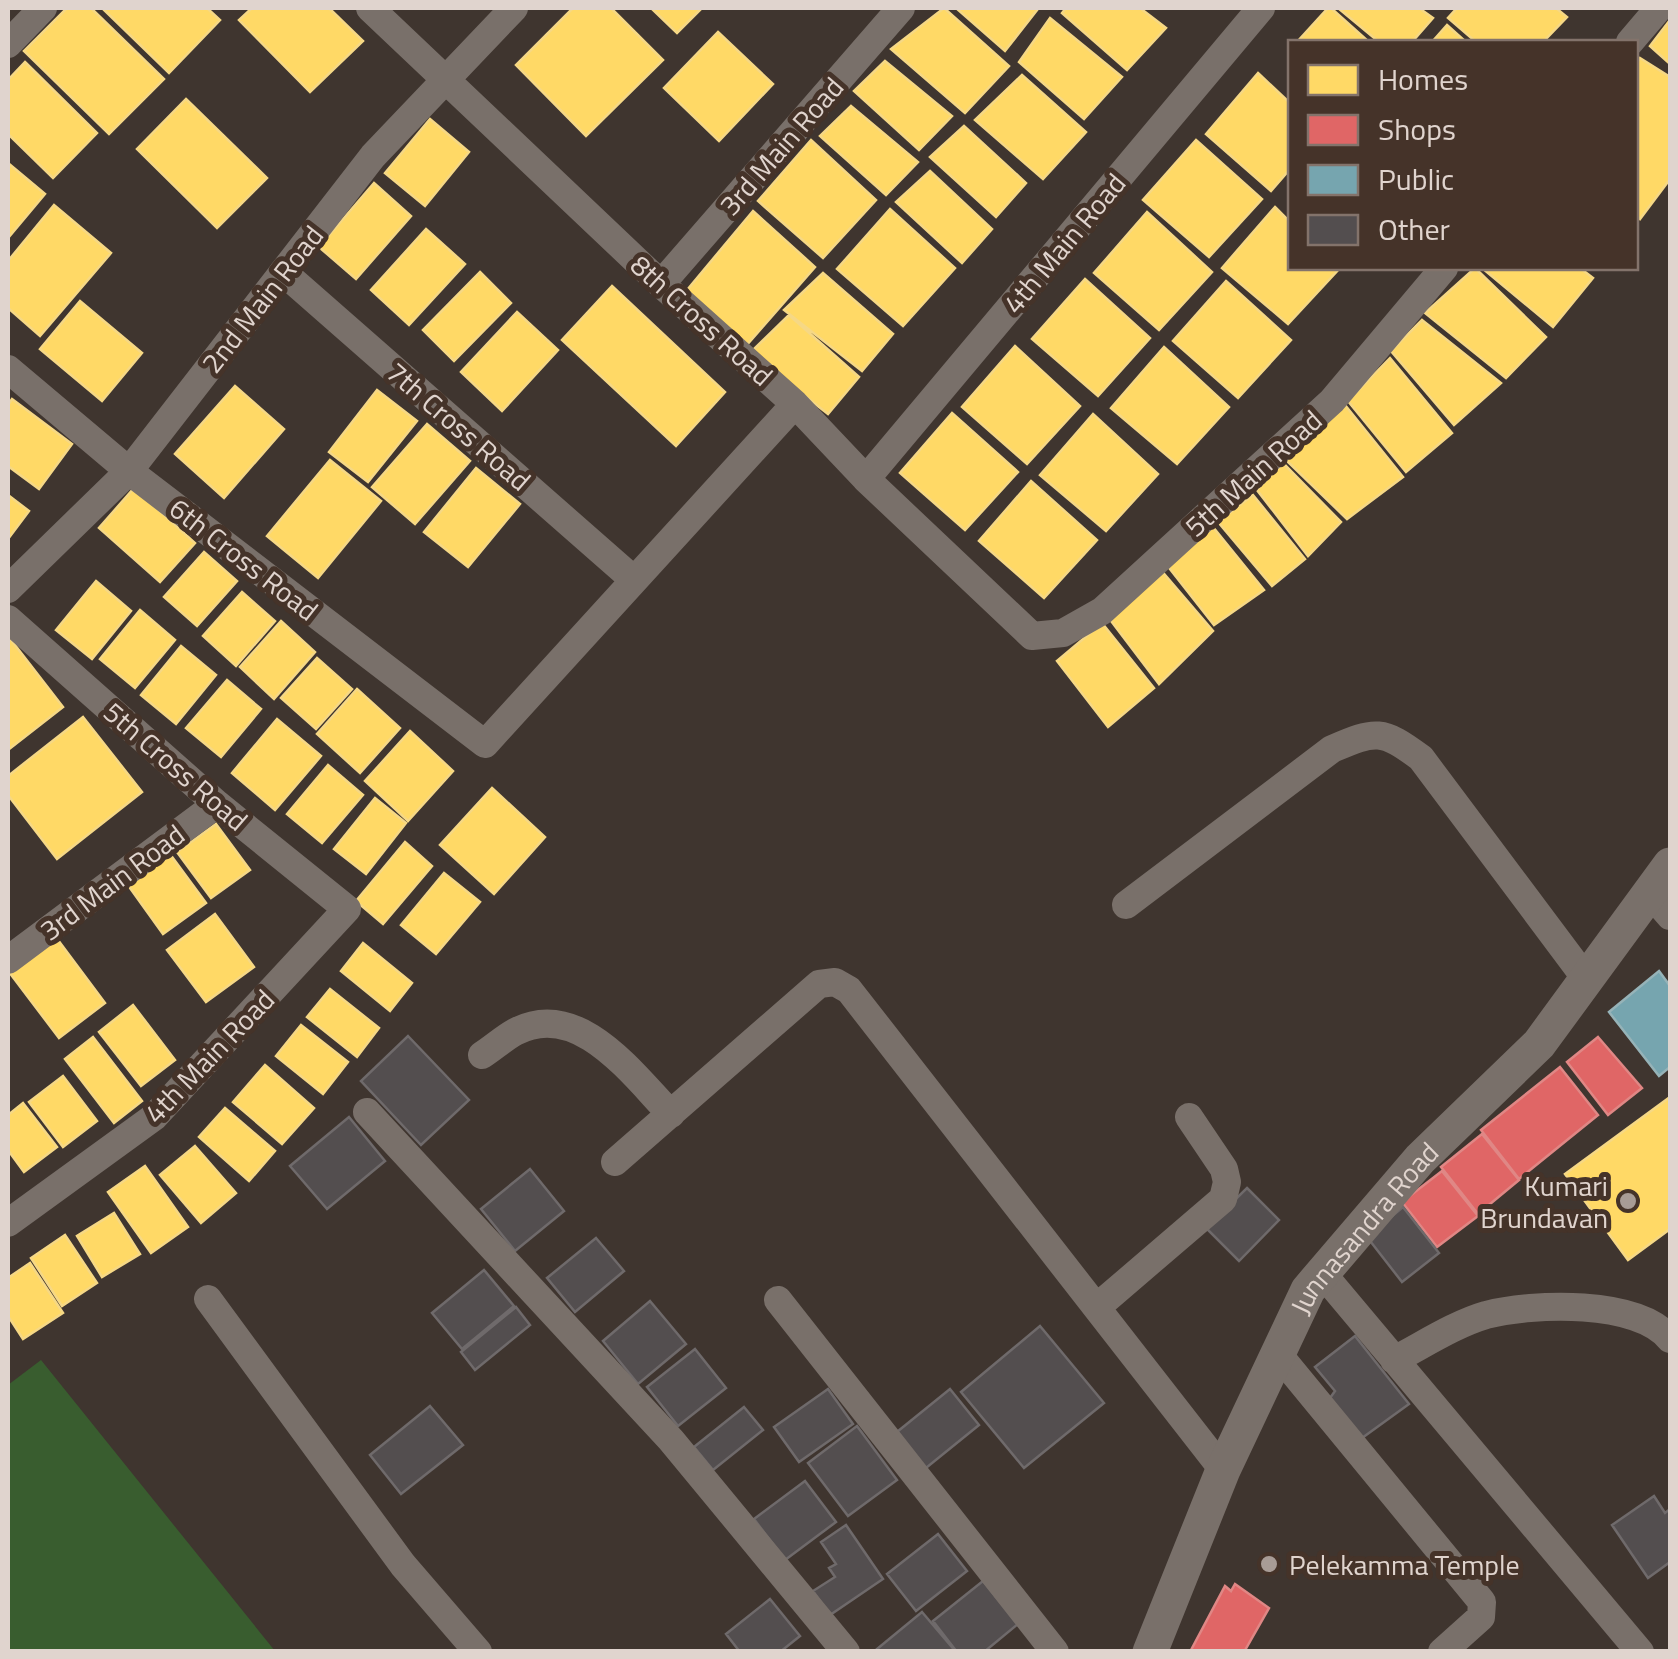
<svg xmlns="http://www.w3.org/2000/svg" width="1678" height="1659" font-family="'Titillium Web',sans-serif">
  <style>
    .green { fill: #395d2f }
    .homes { fill: #ffd966; stroke: #f6d885; stroke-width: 2.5 }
    .shops { fill: #e06666; stroke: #e08785; stroke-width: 2.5 }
    .public { fill: #76a5af; stroke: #96b3b8; stroke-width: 2.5 }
    .building { fill: #534e4f; stroke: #6f6a6b; stroke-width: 2.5 }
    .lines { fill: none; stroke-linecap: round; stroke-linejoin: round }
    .minor { stroke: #79706a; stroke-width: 28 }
    .tertiary { stroke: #79706a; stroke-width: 35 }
    .poi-dot { fill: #a89c96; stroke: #453329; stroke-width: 4 }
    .labels { text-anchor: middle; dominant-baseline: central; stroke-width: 10; stroke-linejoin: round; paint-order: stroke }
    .street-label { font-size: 28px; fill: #e0d4ce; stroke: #453329 }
    .poi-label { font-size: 28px; fill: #e0d4ce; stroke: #453329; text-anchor: end }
  </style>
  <rect width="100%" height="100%" fill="#3f352f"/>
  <!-- green -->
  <path class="green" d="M41 1360 275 1651H8V1385Z"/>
  <!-- homes -->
  <path class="homes" d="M67 8H91L164 79 109 134 24 51Z
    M102 8H207L220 20 169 73Z
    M252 8H329L363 41 310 92 239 20Z
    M573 8H611L663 60 586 136 516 65Z
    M651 8H702L677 33Z
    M944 8 1009 66 965 113 891 49Z
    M956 8H1035L1037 10 1005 51Z
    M1066 8H1140L1166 28 1127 70 1062 13Z
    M1328 8H1331L1369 42H1297Z
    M1338 8H1419L1433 18 1412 42H1379Z
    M1457 8H1556L1567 17 1543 42H1476L1448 18Z
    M1050 18 1122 77 1084 119 1019 62Z
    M1670 20V64L1650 46Z
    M1447 25 1466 42H1432Z
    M718 32 773 84 719 141 664 88Z
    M1640 58 1670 77V179L1640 219 1636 215V64Z
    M885 61 952 116 919 150 854 91Z
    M25 62 97 133 53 178 8 134V80Z
    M1258 73 1290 103V169L1271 191 1206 134Z
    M1022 75 1086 132 1043 179 975 120Z
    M186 99 267 178 217 228 137 149Z
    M851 106 918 162 886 195 820 136Z
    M430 119 469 152 425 206 385 173Z
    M964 126 1026 183 996 217 930 157Z
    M811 140 876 200 823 258 758 201Z
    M1196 140 1262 199 1209 257 1143 200Z
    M8 163 45 194 8 238Z
    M930 171 992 229 962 263 896 202Z
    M374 183 411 216 356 279 319 247Z
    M54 205 111 253 40 336 8 308V261Z
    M1275 207 1290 222V268H1340L1288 324 1222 268Z
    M890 209 955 268 903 326 837 269Z
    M753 211 815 267 745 347 682 296Z
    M1147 212 1212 272 1159 330 1094 273Z
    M426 229 465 264 409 325 371 290Z
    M1475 268 1546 337 1506 378 1425 313Z
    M1482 268H1580L1593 278 1553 327Z
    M480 272 511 303 454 361 423 330Z
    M823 273 893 334 862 371 784 310Z
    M1085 279 1150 338 1098 396 1032 339Z
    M1226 281 1291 340 1238 398 1173 341Z
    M612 286 725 392 676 446 562 340Z
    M80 301 142 353 102 401 40 349Z
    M517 312 558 350 502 411 461 372Z
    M789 315 859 377 828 414 750 353Z
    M1422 320 1501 383 1454 425 1391 351Z
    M1015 346 1080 406 1027 464 962 407Z
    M1164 347 1229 407 1177 464 1111 408Z
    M1390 358 1452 433 1406 472 1348 401Z
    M235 386 284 429 224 498 175 454Z
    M377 390 417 421 368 482 329 452Z
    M12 399 72 444 39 489 8 466V405Z
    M1345 405 1403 477 1347 519 1286 460Z
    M952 413 1018 472 965 530 900 473Z
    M1093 414 1158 474 1106 531 1040 475Z
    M427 424 470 461 415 524 372 487Z
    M330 460 381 501 318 578 267 536Z
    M1283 463 1341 522 1308 556 1257 490Z
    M476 468 520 504 468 567 424 532Z
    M1031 481 1097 540 1044 598 979 541Z
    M134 488 195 543 160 582 99 528Z
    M8 495 29 511 8 539Z
    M1253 495 1305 559 1272 586 1218 522Z
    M1213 527 1264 590 1214 625 1166 564Z
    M204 552 237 581 197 626 164 597Z
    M1160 569 1213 631 1159 684 1108 617Z
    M96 581 131 611 92 659 56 630Z
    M242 592 275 621 236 666 203 636Z
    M140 610 175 640 135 688 100 659Z
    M281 621 315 652 274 699 240 667Z
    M1102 623 1154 688 1108 727 1057 661Z
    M8 636 63 707 8 750Z
    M181 646 216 675 176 724 141 695Z
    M317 658 352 689 316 729 281 698Z
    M227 680 261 709 221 757 186 728Z
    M357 689 400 728 360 773 317 734Z
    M83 717 142 792 57 859 8 795V776Z
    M277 719 321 756 275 810 232 773Z
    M410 731 453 771 408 821 365 781Z
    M328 765 363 795 322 843 287 814Z
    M492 788 545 837 494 894 440 845Z
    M375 798 406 823 366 874 334 849Z
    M216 824 250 870 211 898 177 852Z
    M405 842 432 866 383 924 356 901Z
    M167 850 206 903 163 934 125 881Z
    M444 873 480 902 436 954 401 925Z
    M215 914 254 967 206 1002 167 950Z
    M55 936 105 1003 59 1038 9 972Z
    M363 943 412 983 390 1011 341 971Z
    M330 989 379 1028 357 1057 307 1017Z
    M133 1005 175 1060 141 1086 99 1032Z
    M301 1025 348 1062 323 1094 276 1056Z
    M93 1037 142 1101 114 1123 65 1059Z
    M265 1065 314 1108 282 1144 233 1102Z
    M63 1076 97 1121 63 1147 29 1102Z
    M1670 1097V1229L1628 1260 1565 1174Z
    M23 1103 57 1147 24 1172 8 1150V1115Z
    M225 1108 275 1151 249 1181 199 1137Z
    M195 1146 236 1193 201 1223 160 1175Z
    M145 1166 188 1227 151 1253 108 1192Z
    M114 1213 140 1254 102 1277 77 1236Z
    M65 1235 97 1283 62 1306 31 1258Z
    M30 1263 63 1313 23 1339 8 1316V1278Z"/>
  <!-- shops -->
  <path class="shops" d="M1598 1037 1642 1088 1608 1115 1567 1062Z
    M1560 1067 1598 1115 1519 1179 1481 1130Z
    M1482 1134 1519 1180 1478 1214 1441 1167Z
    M1442 1171 1478 1216 1437 1247 1402 1202Z
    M1235 1584 1269 1608 1244 1652H1190L1225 1586 1231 1591Z"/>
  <!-- public -->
  <path class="public" d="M1659 971 1670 986V1067L1659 1076 1609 1012Z"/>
  <!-- building -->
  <path class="building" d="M408 1036 469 1100 421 1145 361 1081Z
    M349 1117 385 1161 327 1209 290 1166Z
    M530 1169 564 1211 515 1251 481 1209Z
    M1247 1188 1279 1220 1239 1261 1206 1228Z
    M1403 1207 1439 1253 1402 1282 1367 1237Z
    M596 1238 624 1271 575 1312 547 1278Z
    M484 1270 514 1306 462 1349 432 1313Z
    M650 1301 686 1344 638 1384 603 1341Z
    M516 1307 530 1325 475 1370 461 1352Z
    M1040 1326 1104 1403 1024 1468 961 1392Z
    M1355 1336 1409 1404 1362 1438 1330 1398 1335 1391 1315 1367Z
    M695 1349 726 1388 678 1426 647 1387Z
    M828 1389 853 1424 799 1462 774 1427Z
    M950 1389 979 1425 921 1472 892 1436Z
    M430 1406 463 1445 401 1494 370 1455Z
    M744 1407 763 1430 713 1470 694 1447Z
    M857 1426 897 1480 848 1516 808 1463Z
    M805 1481 836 1522 785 1560 754 1519Z
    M1654 1496 1665 1513 1670 1509V1562L1648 1578 1612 1525Z
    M846 1525 883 1579 830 1615 813 1591 835 1577 829 1568 836 1564 821 1542Z
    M938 1534 967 1571 916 1611 887 1574Z
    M983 1581 1018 1624 984 1652H957L933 1621Z
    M770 1599 800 1636 780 1652H740L726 1634Z
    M922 1612 956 1652H879L877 1649Z"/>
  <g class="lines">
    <!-- minor -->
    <path class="minor" d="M370 8 661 284 795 404 866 479 1032 636 1063 633 1102 611 1332 401 1444 268
      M1630 42 1659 8
      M8 44 43 8
      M283 272 634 580
      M661 284 901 8
      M8 369 129 471 485 744 795 404
      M866 479 1261 8
      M8 589 129 471 373 156 514 8
      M8 619 217 804 347 909 154 1117 8 1223
      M1650 893 1670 916
      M1126 905 1332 749C1376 730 1382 729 1421 758L1587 980
      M8 960 217 804
      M482 1055C493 1048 504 1038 515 1032 578 998 632 1074 671 1114
      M367 1112 671 1440 846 1652
      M615 1162 819 984 835 982 849 990 1223 1470
      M1322 1273 1640 1652
      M208 1299 403 1565 478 1652
      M778 1300 1055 1652
      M1097 1307 1223 1199 1227 1182 1224 1169 1189 1117
      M1278 1354 1482 1602 1481 1617 1442 1652
      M1394 1360C1423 1345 1455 1324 1486 1315 1533 1303 1638 1299 1670 1339"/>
    <!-- tertiary -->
    <path class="tertiary" id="s1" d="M1150 1652 1223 1470 1308 1290 1420 1159 1539 1044 1670 865"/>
  </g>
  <!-- markers -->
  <g class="poi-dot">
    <circle cx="1628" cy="1201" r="10"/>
    <circle cx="1269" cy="1564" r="10"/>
  </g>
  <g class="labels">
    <!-- street labels -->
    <g class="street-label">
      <text transform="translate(781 146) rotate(-49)">3rd Main Road</text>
      <text transform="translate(1064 243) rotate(-50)">4th Main Road</text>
      <text transform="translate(262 299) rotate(-52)">2nd Main Road</text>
      <text transform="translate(702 320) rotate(42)">8th Cross Road</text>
      <text transform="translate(459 426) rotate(41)">7th Cross Road</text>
      <text transform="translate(1253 473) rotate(-42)">5th Main Road</text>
      <text transform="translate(244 559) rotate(38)">6th Cross Road</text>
      <text transform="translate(176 766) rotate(41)">5th Cross Road</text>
      <text transform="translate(112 882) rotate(-37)">3rd Main Road</text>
      <text transform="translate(209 1056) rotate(-46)">4th Main Road</text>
      <text stroke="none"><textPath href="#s1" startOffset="478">Junnasandra Road</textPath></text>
    </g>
    <!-- poi labels -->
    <g class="poi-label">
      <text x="1608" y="1185">Kumari<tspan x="1608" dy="32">Brundavan</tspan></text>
      <text x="1289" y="1564" text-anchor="start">Pelekamma Temple</text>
    </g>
  </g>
  <!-- border -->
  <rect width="1678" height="1659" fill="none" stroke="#e0d4ce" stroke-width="20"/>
  <!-- legend -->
  <rect x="1288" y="40" width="350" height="230" fill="#453329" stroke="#83736b" stroke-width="2.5"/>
  <rect x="1308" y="65" width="50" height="30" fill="#ffd966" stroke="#83736b" stroke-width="2.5"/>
  <text x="1378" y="90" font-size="30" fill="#e0d4ce">Homes</text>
  <rect x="1308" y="115" width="50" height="30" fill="#e06666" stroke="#83736b" stroke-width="2.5"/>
  <text x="1378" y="140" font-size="30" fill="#e0d4ce">Shops</text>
  <rect x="1308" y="165" width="50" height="30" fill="#76a5af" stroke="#83736b" stroke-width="2.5"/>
  <text x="1378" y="190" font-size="30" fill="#e0d4ce">Public</text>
  <rect x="1308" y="215" width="50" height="30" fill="#534e4f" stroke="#83736b" stroke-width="2.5"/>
  <text x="1378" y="240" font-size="30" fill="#e0d4ce">Other</text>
</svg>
